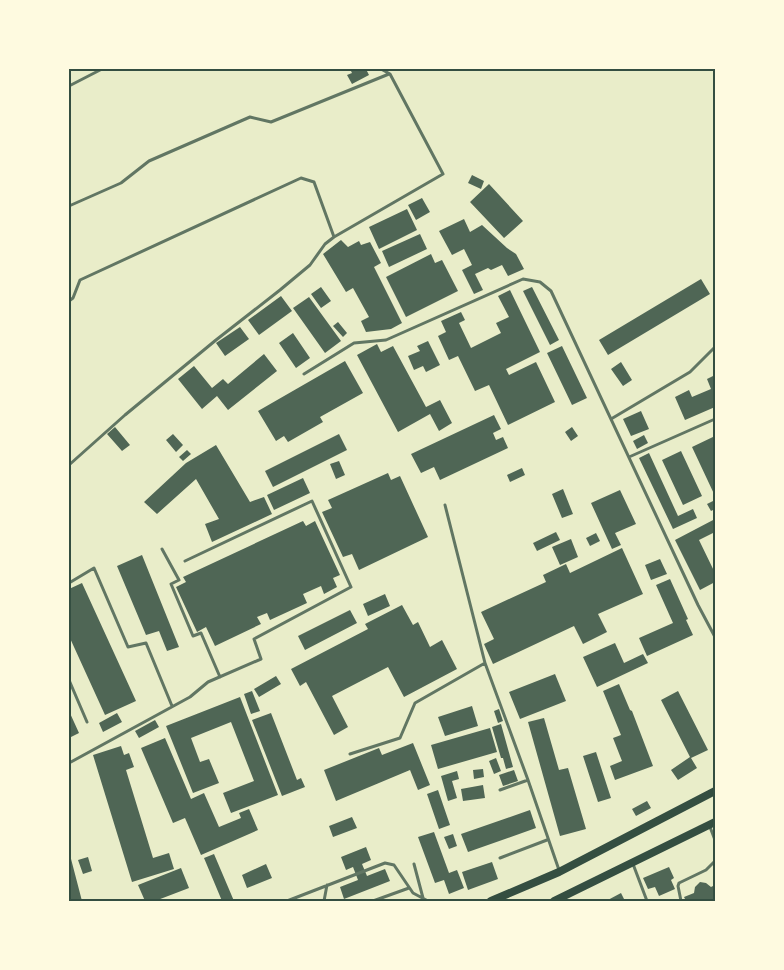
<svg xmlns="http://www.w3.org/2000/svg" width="784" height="970" font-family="Lato,sans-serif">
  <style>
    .building { fill: #4f6655 }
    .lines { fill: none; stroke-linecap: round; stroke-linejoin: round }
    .service { stroke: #617663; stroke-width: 3 }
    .primary { stroke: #344e41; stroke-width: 8 }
    .neatline { fill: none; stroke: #344e41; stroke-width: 2 }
  </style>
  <rect width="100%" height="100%" fill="#e9edc9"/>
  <!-- building -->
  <path class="building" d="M350 69H366L369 75 352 84 347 75 352 73Z
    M472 175 484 181 481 189 468 183Z
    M489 184 523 221 504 238 470 202Z
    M422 198 430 212 416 220 408 205Z
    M407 209 417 230 379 249 369 227Z
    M464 219 470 232 482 225 507 248 516 254 524 269 508 276 502 265 491 270 488 268 475 274 483 290 474 294 462 270 472 265 464 249 452 255 439 231Z
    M420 234 427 249 389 267 382 251Z
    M341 240 348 247 359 241 361 245 370 242 381 263 374 267 402 323 391 329 366 332 361 321 369 317 353 288 346 292 323 254Z
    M431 254 435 263 442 260 458 291 406 317 386 277Z
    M701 279 710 294 608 355 599 340Z
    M321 287 331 301 321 308 311 294Z
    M532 287 559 340 550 345 523 291Z
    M510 290 540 352 506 369 509 375 536 362 555 402 508 425 489 385 475 391 458 356 449 360 438 336 446 332 441 321 461 312 465 320 459 323 471 348 501 333 496 323 509 317 498 296Z
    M281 296 292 311 259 335 248 320Z
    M309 297 341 341 325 353 293 308Z
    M338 322 347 333 343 337 333 326Z
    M240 327 249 339 225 356 216 343Z
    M293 333 310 358 296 368 279 343Z
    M428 341 440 365 426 372 423 366 414 370 408 356 420 351 417 346Z
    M377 344 381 352 393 346 426 407 440 400 452 423 439 431 430 414 398 432 357 355Z
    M562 346 587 398 572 405 547 353Z
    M264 354 277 371 228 410 217 396 202 409 178 379 194 366 212 388 223 379 228 384Z
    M345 361 363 393 320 417 323 422 288 442 284 436 276 441 258 411Z
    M621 362 632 380 623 386 611 369Z
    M715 375V407L685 420 675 397 689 390 692 397 711 389 707 379Z
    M641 411 649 429 631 436 623 419Z
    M494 415 501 429 493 433 496 440 503 437 508 448 440 480 434 467 421 473 411 454Z
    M115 427 130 445 122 451 107 434Z
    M572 427 578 436 571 441 565 432Z
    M173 434 183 445 176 452 166 440Z
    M339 434 347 450 273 487 265 471Z
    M644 435 648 443 637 449 633 441Z
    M715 436V496L692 447Z
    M216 445 250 502 264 497 272 514 212 542 205 524 219 519 196 479 157 514 144 502 186 463Z
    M187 450 191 454 183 461 179 457Z
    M681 451 702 496 683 505 662 460Z
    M649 453 678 516 693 509 697 518 673 529 639 458Z
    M339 461 345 475 336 479 330 464Z
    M522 468 525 475 510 482 507 475Z
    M388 473 391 480 400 476 428 537 359 570 352 554 343 557 322 512 332 508 328 500Z
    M303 478 310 493 274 510 267 495Z
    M563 489 573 514 562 518 552 494Z
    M620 490 636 524 615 533 621 545 612 549 591 503Z
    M715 500V509L711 511 707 504Z
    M715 519V532L699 540 715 573V582L700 590 675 540Z
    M303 521 306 526 315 521 340 575 333 578 337 587 324 594 321 586 303 594 307 603 270 620 267 613 257 617 261 624 215 646 206 627 197 632 176 587 186 582 183 577Z
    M556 532 560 540 537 551 533 543Z
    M596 533 600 541 590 546 586 538Z
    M571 539 578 557 560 565 552 547Z
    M622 548 643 594 598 614 607 632 583 644 574 626 493 664 484 644 494 639 481 612 546 582 543 575 566 564 570 573Z
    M142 555 179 647 167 651 159 631 146 635 117 566Z
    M660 559 667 574 651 580 645 565Z
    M670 579 688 619 686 620 693 635 647 656 639 638 673 623 656 585Z
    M82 583 136 701 105 715 69 636V589Z
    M385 594 390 606 368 616 363 604Z
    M402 605 413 625 418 622 430 647 442 640 457 669 404 697 388 667 332 696 348 727 334 735 306 682 300 686 291 669 368 629 365 624Z
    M350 610 357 623 305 650 298 636Z
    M615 643 624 663 643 654 648 663 597 687 583 657Z
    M555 674 566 701 520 719 509 692Z
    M276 676 281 684 259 697 254 689Z
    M619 684 630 710 632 711 653 766 615 780 610 766 622 761 613 738 621 735 603 691Z
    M252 691 260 711 251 714 244 694Z
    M678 691 708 750 691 758 697 768 678 780 671 770 690 757 661 700Z
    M240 697 278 795 231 813 223 793 254 781 231 722 191 738 200 762 209 759 219 783 193 793 166 726Z
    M472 706 478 726 445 736 438 717Z
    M499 709 503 721 498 723 494 711Z
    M69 711 79 733 69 738Z
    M117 713 122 722 103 732 99 723Z
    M271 713 297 780 301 778 305 787 282 796 252 720Z
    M544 718 559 770 568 768 586 829 560 836 528 722Z
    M155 720 159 727 139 738 135 731Z
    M501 724 513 767 506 769 503 758H501L492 727Z
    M490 728 497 752 438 769 431 745Z
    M165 738 191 799 204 793 219 827 241 818 239 813 249 809 258 830 201 855 185 818 173 823 141 748Z
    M413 743 430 785 418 790 410 770 336 801 324 770 379 748 382 755Z
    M121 746 124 755 129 753 134 767 126 770 153 858 169 853 174 869 132 882 93 755Z
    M596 752 611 798 598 802 583 756Z
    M496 758 501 771 494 774 489 761Z
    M483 769 484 777 474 779 473 770Z
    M514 770 518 781 503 786 499 775Z
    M457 771 459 779 452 781 457 798 448 801 441 776Z
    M483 785 485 798 463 801 461 789Z
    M438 790 450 825 439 829 427 794Z
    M647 801 651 808 636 816 632 809Z
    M530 810 536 828 468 852 461 834Z
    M352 817 357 828 333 837 329 826Z
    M434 832 449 873 457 870 464 888 449 894 444 880 435 883 418 837Z
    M453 834 457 846 449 849 444 837Z
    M366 847 371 860 362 864 367 876 385 869 390 881 344 899 340 887 358 880 353 867 346 870 341 857Z
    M214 854 234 901H222L204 858Z
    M69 855H70L82 901H71L69 894Z
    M88 857 92 871 83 874 78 860Z
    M492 862 498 879 468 890 462 872Z
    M266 864 272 878 247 888 242 875Z
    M669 867 674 878 671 880 675 889 659 896 655 887 648 889 643 878Z
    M181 868 189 888 155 901H145L138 885Z
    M700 882 706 883 711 887 715 885V901H686L684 897 694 893 695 887Z
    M621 893 625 901H606Z"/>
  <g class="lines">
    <!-- service -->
    <path class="service" d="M69 86 102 69
      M69 206 121 183 149 161 250 117 271 122 389 74
      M69 301 73 298 80 280 301 178 314 182 334 237
      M304 374 354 343 386 340 523 279 540 282 551 291 698 605 715 637
      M611 419 690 372 715 347
      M629 457 715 419
      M69 465 125 415 216 340 280 290 310 265 325 244 334 237 443 174 390 74 381 69
      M445 505 485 663
      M162 549 179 580 171 584 193 636 201 633 220 677
      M69 583 94 568 128 647 146 643 172 706
      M69 680 87 722
      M350 754 400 738 415 703 485 663 528 780 500 790
      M69 763 190 697 208 682 261 659 254 639 351 587 312 501 185 561
      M528 780 559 870
      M710 827 715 840
      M500 858 547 840
      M414 864 423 898
      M633 864 647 901
      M287 901 385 863 394 865 413 893 428 901
      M324 901 327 885
      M373 901 409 888
      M681 901 678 886 679 883 706 870 715 861"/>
    <!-- primary -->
    <path class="primary" d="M491 901 559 872 715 791
      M554 901 715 822"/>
  </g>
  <!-- border -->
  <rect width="784" height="970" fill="none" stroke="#fefae0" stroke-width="141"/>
  <rect x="70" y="70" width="644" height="830" class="neatline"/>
</svg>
